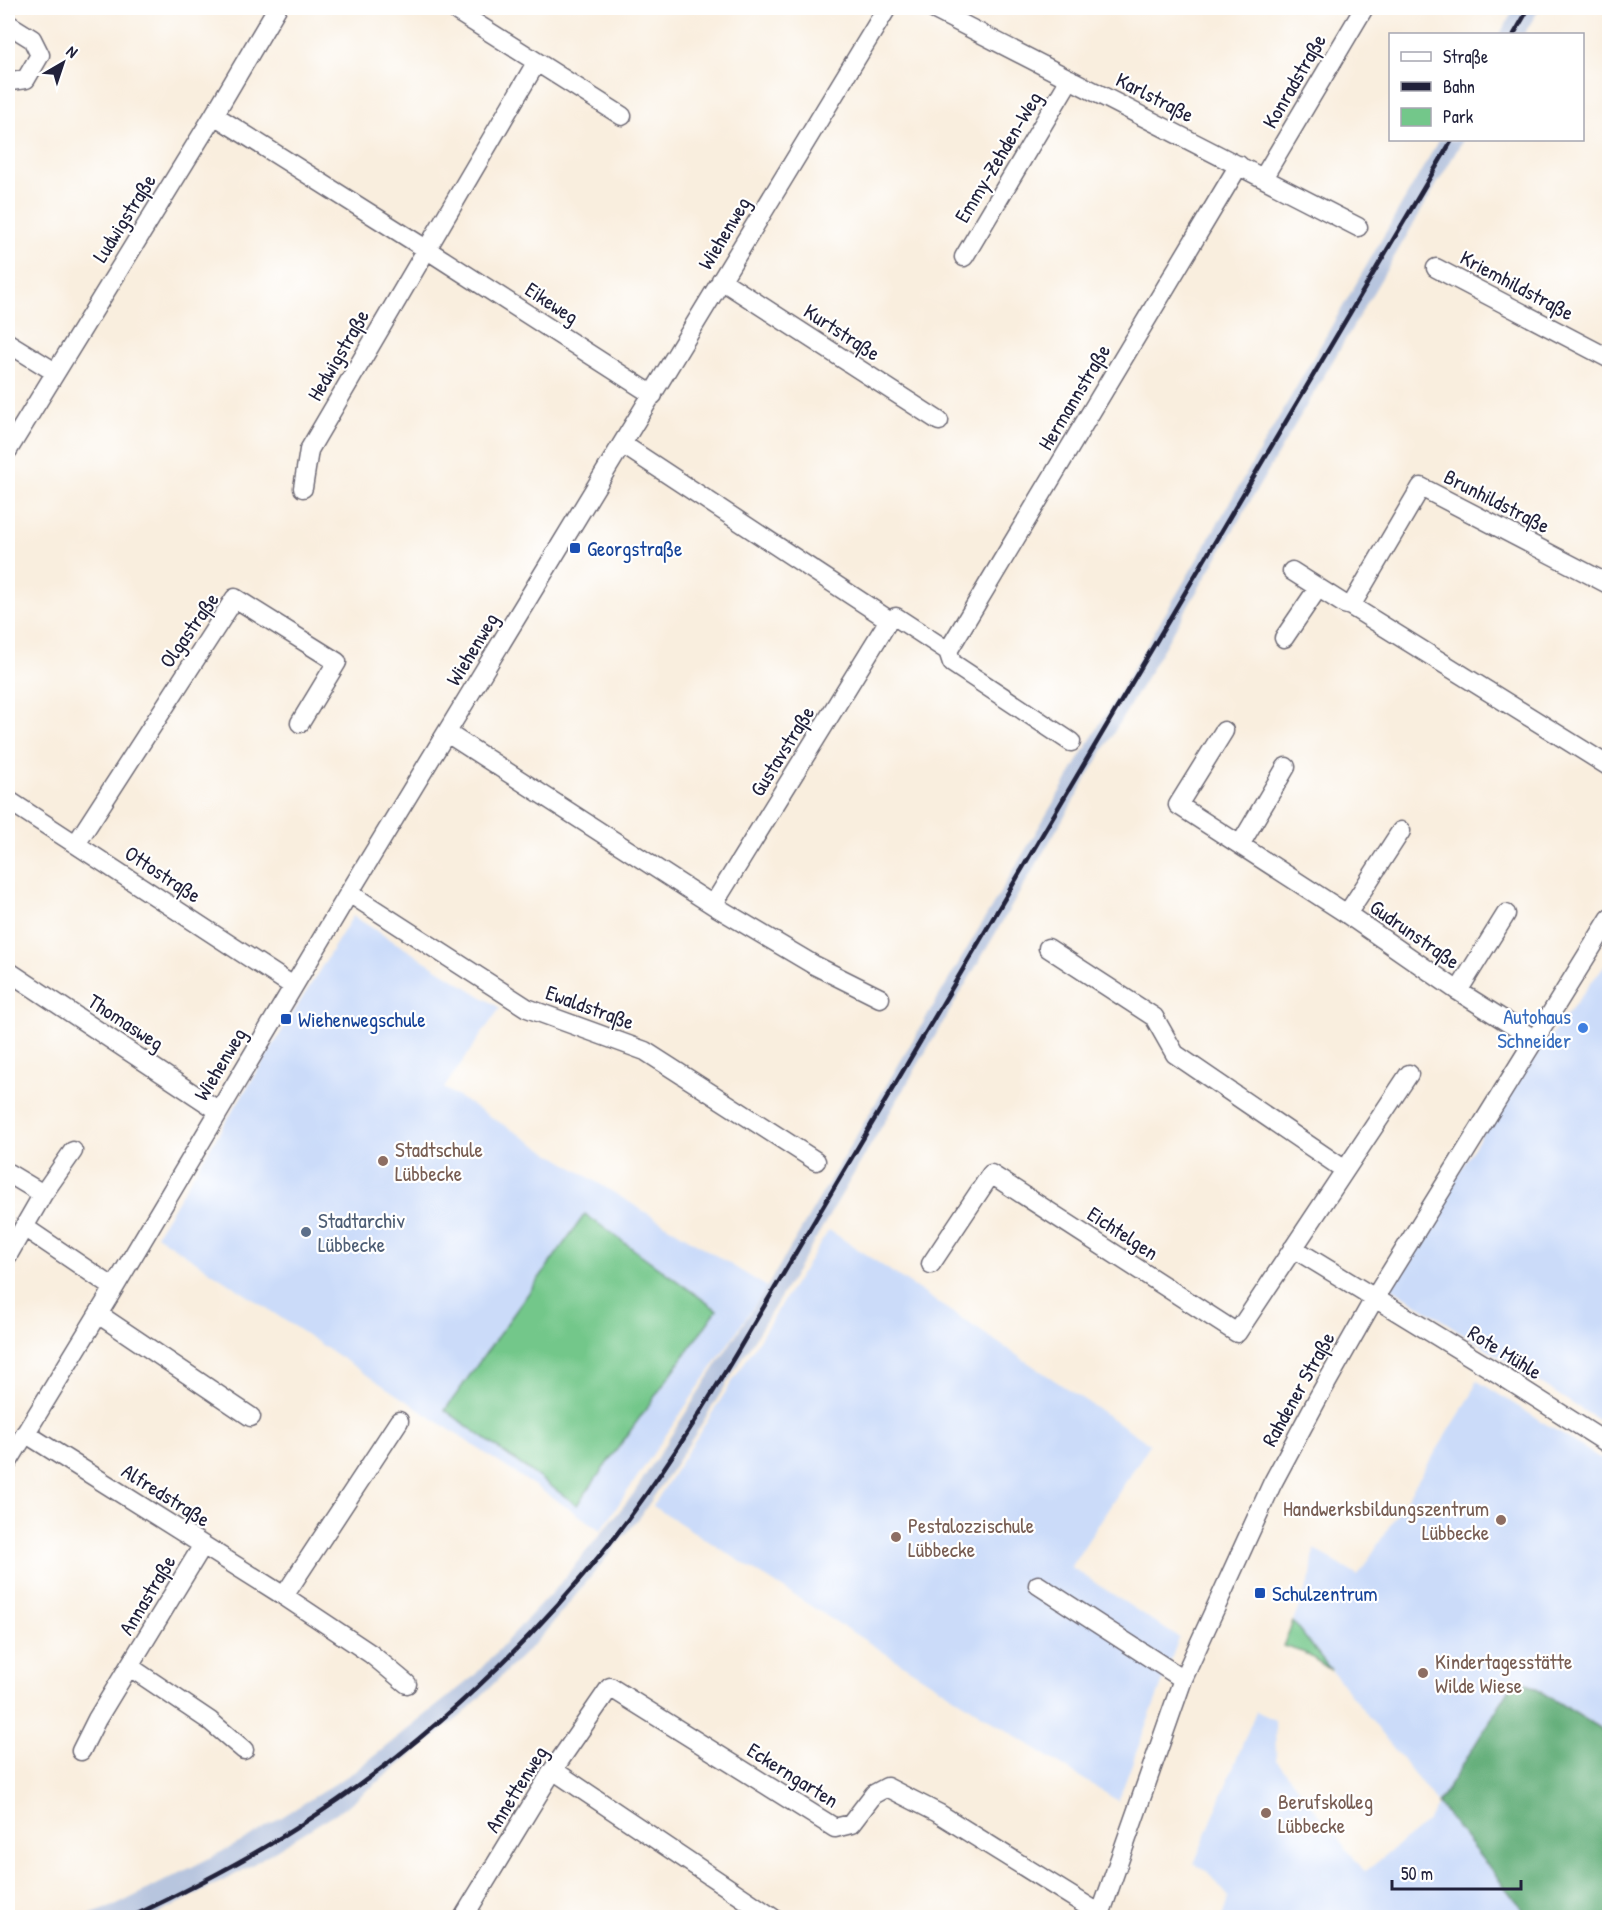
<svg xmlns="http://www.w3.org/2000/svg" width="1617" height="1925" font-family="'Patrick Hand',sans-serif">
  <style>
    .built { fill: #cbdbf9 }
    .industrial { fill: #b7c5de }
    .green { fill: #73c78a; stroke: #4a7462; stroke-width: 1.5 }
    .forest { fill: #5eac76; stroke: #406758; stroke-width: 1.5 }
    .lines { fill: none; stroke-linecap: round; stroke-linejoin: round }
    .street-casing { stroke: #6d6974; stroke-width: 21 }
    .street { stroke: #fff; stroke-width: 18 }
    .rail { stroke: #22223b; stroke-width: 4.5 }
    .transit-dot { fill: #1a4fb4; stroke: #fff; stroke-width: 2 }
    .shop-dot { fill: #3f7fe0; stroke: #fff; stroke-width: 2 }
    .education-dot { fill: #8d6e63; stroke: #fff; stroke-width: 2 }
    .service-dot { fill: #5c6f8a; stroke: #fff; stroke-width: 2 }
    .labels { text-anchor: middle; dominant-baseline: central; stroke-width: 4.5; stroke-linejoin: round; paint-order: stroke }
    .street-label { font-size: 21px; fill: #22223b; stroke: #fff }
    .transit-label { font-size: 21px; fill: #164399; stroke: #fff; text-anchor: start }
    .shop-label { font-size: 21px; fill: #366cbe; stroke: #fff; text-anchor: end }
    .education-label { font-size: 21px; fill: #785e54; stroke: #fff; text-anchor: start }
    .service-label { font-size: 21px; fill: #4e5e75; stroke: #fff; text-anchor: start }
  </style>
  <rect width="100%" height="100%" fill="#fff"/>
  <filter id="ink" filterUnits="userSpaceOnUse"><feTurbulence type="fractalNoise" baseFrequency=".0167" numOctaves="2"/><feDisplacementMap in="SourceGraphic" scale="12" xChannelSelector="R" yChannelSelector="G"/><feConvolveMatrix kernelMatrix="1 2 1 2 8 2 1 2 1" color-interpolation-filters="sRGB"/></filter>
  <filter id="wash" filterUnits="userSpaceOnUse"><feTurbulence type="fractalNoise" baseFrequency=".008" numOctaves="4" result="noise"/><feDisplacementMap in="SourceGraphic" scale="24" xChannelSelector="R" yChannelSelector="G"/><feGaussianBlur stdDeviation="1.35" result="paint"/><feColorMatrix in="noise" values="0 0 0 0 0 0 0 0 0 0 0 0 0 0 0 0 0 1.4 0 .05"/><feComposite in="paint" operator="in"/></filter>
  <g filter="url(#wash)">
    <rect width="100%" height="100%" fill="#f9eede"/>
    <!-- built -->
    <path class="built" d="M353 916 500 1008 444 1088 767 1287 601 1530 156 1235Z
      M1609 959V1427L1389 1286 1505 1097Z
      M829 1230 1150 1444 1071 1567 1179 1638 1118 1801 653 1506Z
      M1476 1380 1609 1464V1722L1604 1731 1517 1677 1438 1804 1527 1915 1531 1917H1222L1229 1897 1206 1870 1194 1864 1256 1711 1275 1720 1276 1760 1365 1872 1428 1821 1438 1804 1293 1622 1311 1576 1314 1549 1358 1576 1472 1394Z"/>
    <!-- industrial -->
    <path class="industrial" d="M1515 8H1540L1524 34H1500Z
      M1439 140H1463L793 1277 694 1436 640 1517 542 1636 462 1715 346 1807 240 1872 152 1917H83L117 1905 245 1840 354 1772 473 1677 556 1588 632 1496 767 1287 1181 587Z"/>
    <!-- green -->
    <path class="green" d="M585 1214 717 1310 577 1505 445 1410Z
      M1293 1622 1331 1670 1305 1653 1283 1646Z"/>
    <!-- forest -->
    <path class="forest" d="M1517 1677 1609 1734V1917L1531 1918 1527 1915 1438 1804Z"/>
  </g>
  <g filter="url(#ink)">
    <g class="lines">
      <!-- street casing -->
      <g class="street-casing">
        <path id="street" d="M931 8 1358 227
          M458 12 622 116
          M8 24 32 39 40 55 26 79 11 81 8 79
          M214 115 426 249 653 395
          M1263 178 1364 8
          M964 257 1070 79
          M1436 268 1610 359
          M721 280 939 421
          M8 343 55 372
          M622 444 889 620 896 617 948 651 952 663 1071 742
          M8 450 214 115 277 8
          M303 488 309 450 536 63
          M1292 571 1344 604 1351 606
          M1610 585 1421 487 1351 606 1610 767
          M1284 638 1318 588
          M948 651 1239 165
          M1224 731 1178 805 1347 914 1458 991 1534 1039
          M447 733 713 905 889 620
          M8 800 293 986
          M76 844 235 598 337 662 300 723
          M1240 845 1286 767
          M349 893 527 1008 645 1051 816 1161
          M713 905 814 965 880 998
          M1347 914 1401 831
          M1048 948 1154 1017 1175 1054 1345 1170
          M8 971 219 1111
          M1458 991 1506 914
          M8 1173 43 1194 24 1227 114 1288
          M43 1194 73 1151
          M1293 1248 1491 1369 1610 1445
          M8 1255 24 1227
          M931 1264 991 1174 1237 1333 1409 1074
          M98 1314 251 1417
          M25 1433 284 1596 371 1654 407 1684
          M8 1462 114 1288 349 893 887 8
          M1038 1585 1183 1679
          M284 1596 399 1421
          M130 1667 210 1721 244 1750
          M81 1751 97 1719 203 1545
          M553 1770 773 1918
          M463 1918 553 1770 610 1687 835 1828 851 1824 874 1794 887 1787 938 1813 1100 1914
          M1099 1918 1183 1679 1272 1484 1318 1398 1374 1299 1610 918"/>
      </g>
      <!-- street -->
      <use href="#street" class="street"/>
      <!-- rail -->
      <path class="rail" d="M1514 34 1529 8
        M129 1918C186 1891 243 1862 296 1828 416 1752 522 1653 610 1543 657 1483 697 1419 736 1354L1452 140"/>
    </g>
  </g>
  <!-- markers -->
  <g class="transit-dot">
    <rect x="569" y="542" width="12" height="12" rx="3"/>
    <rect x="280" y="1013" width="12" height="12" rx="3"/>
    <rect x="1254" y="1587" width="12" height="12" rx="3"/>
  </g>
  <circle class="shop-dot" cx="1583" cy="1028" r="6"/>
  <g class="education-dot">
    <circle cx="383" cy="1161" r="6"/>
    <circle cx="1501" cy="1520" r="6"/>
    <circle cx="896" cy="1537" r="6"/>
    <circle cx="1423" cy="1673" r="6"/>
    <circle cx="1266" cy="1813" r="6"/>
  </g>
  <circle class="service-dot" cx="306" cy="1232" r="6"/>
  <g class="labels">
    <!-- street labels -->
    <g class="street-label">
      <text transform="translate(1294 81) rotate(-60)">Konradstraße</text>
      <text transform="translate(1155 97) rotate(27)">Karlstraße</text>
      <text transform="translate(998 157) rotate(-59)">Emmy-Zehden-Weg</text>
      <text transform="translate(124 218) rotate(-58)">Ludwigstraße</text>
      <text transform="translate(724 233) rotate(-59)">Wiehenweg</text>
      <text transform="translate(1517 285) rotate(28)">Kriemhildstraße</text>
      <text transform="translate(552 303) rotate(33)">Eikeweg</text>
      <text transform="translate(842 332) rotate(33)">Kurtstraße</text>
      <text transform="translate(338 355) rotate(-60)">Hedwigstraße</text>
      <text transform="translate(1074 397) rotate(-59)">Hermannstraße</text>
      <text transform="translate(1497 501) rotate(27)">Brunhildstraße</text>
      <text transform="translate(189 630) rotate(-55)">Olgastraße</text>
      <text transform="translate(472 649) rotate(-59)">Wiehenweg</text>
      <text transform="translate(782 751) rotate(-58)">Gustavstraße</text>
      <text transform="translate(163 874) rotate(33)">Ottostraße</text>
      <text transform="translate(1415 934) rotate(35)">Gudrunstraße</text>
      <text transform="translate(590 1007) rotate(20)">Ewaldstraße</text>
      <text transform="translate(126 1022) rotate(33)">Thomasweg</text>
      <text transform="translate(220 1064) rotate(-59)">Wiehenweg</text>
      <text transform="translate(1123 1233) rotate(33)">Eichtelgen</text>
      <text transform="translate(1505 1352) rotate(32)">Rote Mühle</text>
      <text transform="translate(1298 1389) rotate(-61)">Rahdener Straße</text>
      <text transform="translate(166 1495) rotate(32)">Alfredstraße</text>
      <text transform="translate(147 1595) rotate(-59)">Annastraße</text>
      <text transform="translate(793 1775) rotate(32)">Eckerngarten</text>
      <text transform="translate(516 1789) rotate(-58)">Annettenweg</text>
    </g>
    <!-- transit labels -->
    <g class="transit-label">
      <text x="587" y="548">Georgstraße</text>
      <text x="298" y="1019">Wiehenwegschule</text>
      <text x="1272" y="1593">Schulzentrum</text>
    </g>
    <!-- shop labels -->
    <g class="shop-label">
      <text x="1571" y="1016">Autohaus<tspan x="1571" dy="24">Schneider</tspan></text>
    </g>
    <!-- education labels -->
    <g class="education-label">
      <text x="395" y="1149">Stadtschule<tspan x="395" dy="24">Lübbecke</tspan></text>
      <text x="1489" y="1508" text-anchor="end">Handwerksbildungszentrum<tspan x="1489" dy="24">Lübbecke</tspan></text>
      <text x="908" y="1525">Pestalozzischule<tspan x="908" dy="24">Lübbecke</tspan></text>
      <text x="1435" y="1661">Kindertagesstätte<tspan x="1435" dy="24">Wilde Wiese</tspan></text>
      <text x="1278" y="1801">Berufskolleg<tspan x="1278" dy="24">Lübbecke</tspan></text>
    </g>
    <!-- service labels -->
    <g class="service-label">
      <text x="318" y="1220">Stadtarchiv<tspan x="318" dy="24">Lübbecke</tspan></text>
    </g>
  </g>
  <!-- margin -->
  <rect width="1617" height="1925" fill="none" stroke="#fff" stroke-width="30"/>
  <!-- legend -->
  <rect x="1389" y="33" width="195" height="108" fill="#ffffff" stroke="#a7a7b1" stroke-width="1.5"/>
  <rect x="1401" y="52" width="30" height="9" fill="#ffffff" stroke="#a7a7b1" stroke-width="1.5"/>
  <text x="1443" y="63" font-size="18" fill="#22223b">Straße</text>
  <rect x="1401" y="82" width="30" height="9" fill="#22223b" stroke="#a7a7b1" stroke-width="1.5"/>
  <text x="1443" y="93" font-size="18" fill="#22223b">Bahn</text>
  <rect x="1401" y="108" width="30" height="18" fill="#73c78a" stroke="#a7a7b1" stroke-width="1.5"/>
  <text x="1443" y="123" font-size="18" fill="#22223b">Park</text>
  <!-- north arrow -->
  <g transform="translate(63 63) rotate(39)" stroke="#ffffff" stroke-width="4.5" paint-order="stroke">
  <path d="M0-4.5L10 22L0 15L-10 22Z" fill="#22223b"/>
  <text y="-9" font-size="16" font-weight="bold" text-anchor="middle" fill="#22223b">N</text>
  </g>
  <!-- scale -->
  <path d="M1392 1880v9h129v-9" fill="none" stroke="#22223b" stroke-width="3"/>
  <text x="1401" y="1880" font-size="18" fill="#22223b" stroke="#ffffff" stroke-width="4.5" paint-order="stroke">50 m</text>
</svg>
